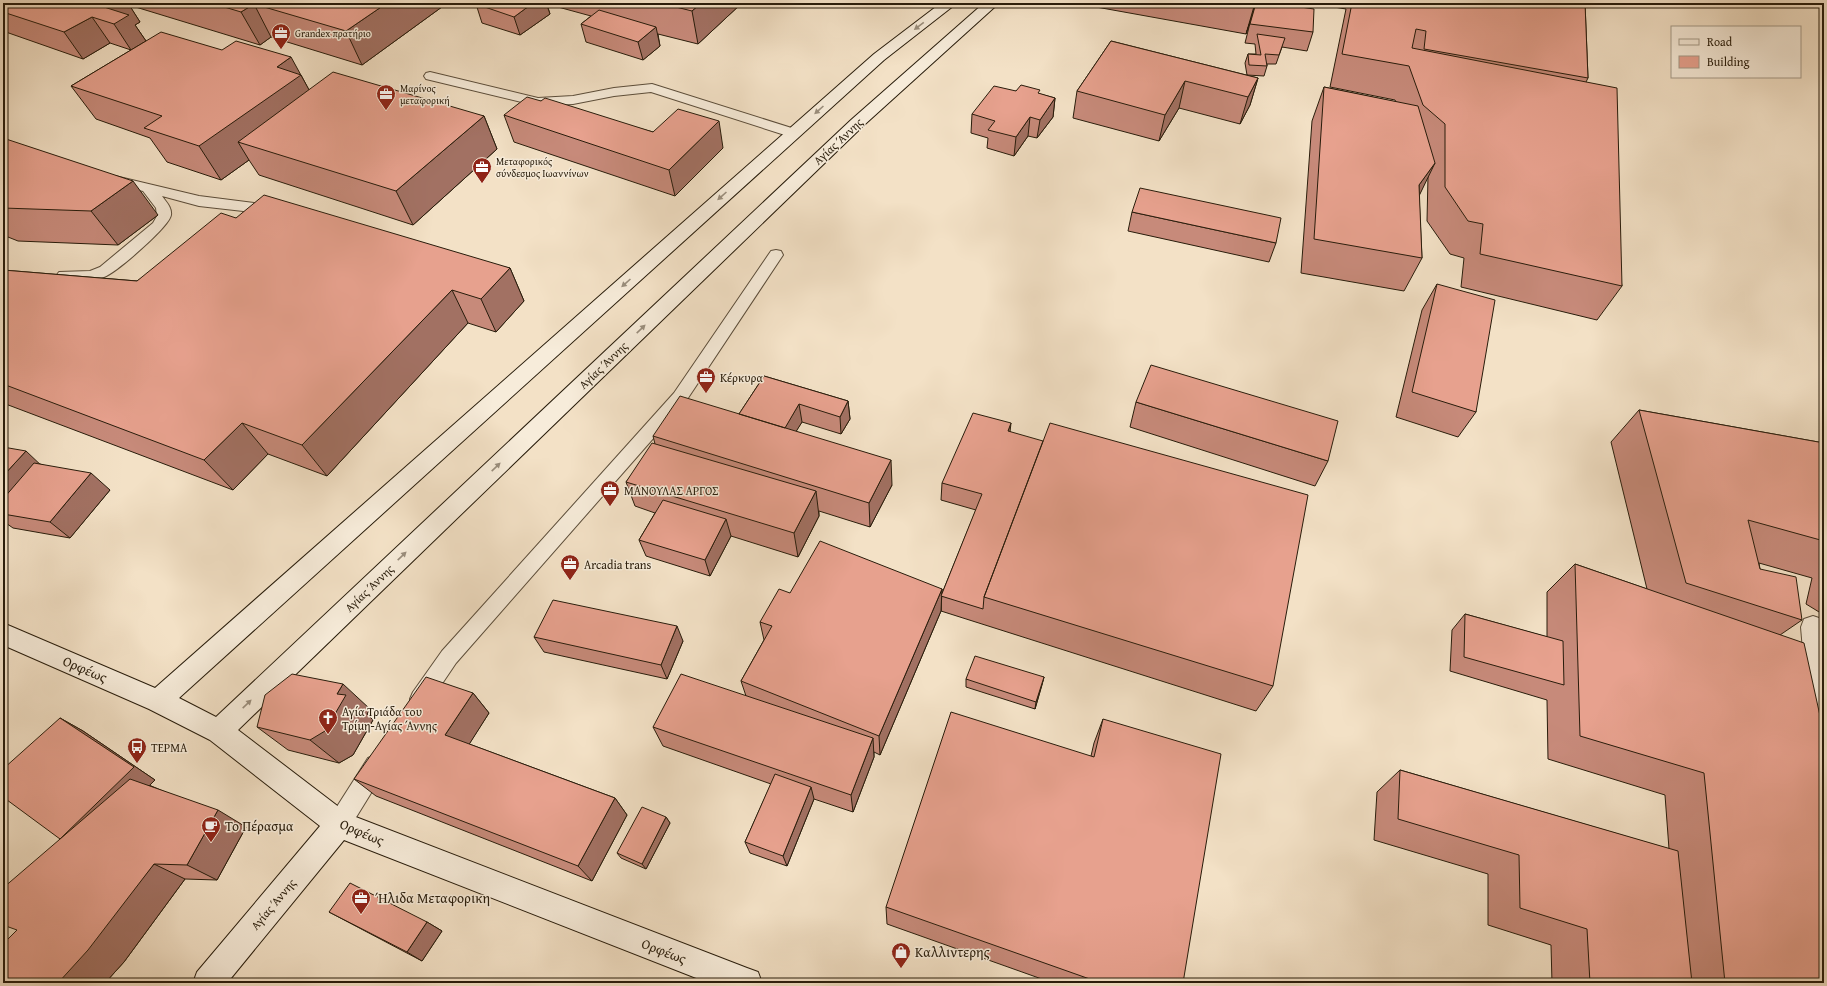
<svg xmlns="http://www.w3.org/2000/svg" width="1827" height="986" font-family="'Gentium Book Plus',serif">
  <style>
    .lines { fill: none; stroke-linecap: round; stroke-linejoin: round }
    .lane-casing { stroke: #5b4d3a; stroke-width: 2 }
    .street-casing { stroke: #5b4d3a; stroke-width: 2 }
    .secondary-casing { stroke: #281c0b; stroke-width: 2 }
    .lane { fill: #f7ecda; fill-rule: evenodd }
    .street { fill: #f7ecda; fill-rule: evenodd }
    .secondary { fill: #f7ecda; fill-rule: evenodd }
    .wall { fill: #c78a7a; stroke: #281c0b }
    .shaded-wall { fill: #a27163; stroke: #281c0b }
    .building { fill: #e7a18e; stroke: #281c0b }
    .oneway { fill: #9a8e7d }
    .labels { text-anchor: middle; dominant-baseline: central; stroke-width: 3; stroke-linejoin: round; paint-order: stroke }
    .far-poi-label { font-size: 10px; fill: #281c0b; stroke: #f7ecda; text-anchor: start }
    .street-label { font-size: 12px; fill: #281c0b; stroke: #f7ecda }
    .poi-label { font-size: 12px; fill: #281c0b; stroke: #f7ecda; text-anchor: start }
    .near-street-label { font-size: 14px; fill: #281c0b; stroke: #f7ecda }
    .near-poi-label { font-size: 14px; fill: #281c0b; stroke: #f7ecda; text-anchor: start }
  </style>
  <rect width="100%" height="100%" fill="#f3e1c6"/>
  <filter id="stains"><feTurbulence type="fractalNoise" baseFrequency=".005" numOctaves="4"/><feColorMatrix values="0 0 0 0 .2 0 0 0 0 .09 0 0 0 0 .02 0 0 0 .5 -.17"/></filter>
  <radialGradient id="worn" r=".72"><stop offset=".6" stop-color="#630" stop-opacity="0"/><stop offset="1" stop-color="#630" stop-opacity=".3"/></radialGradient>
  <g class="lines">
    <!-- lane casing -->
    <g class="lane-casing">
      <path id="lane" d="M430 72 538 98 573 96 614 88 652 84 798 130 800 133 798 136H788L651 92 614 96 573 104 538 106 426 79 424 76 426 73Z
        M115 176 199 196 254 203 276 211 278 214 276 217 271 219 252 212 199 206 162 196C166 202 172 207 171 215 170 226 116 273 104 277 90 282 73 284 59 280L56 276 59 272 90 271 100 267 153 223 157 216 156 208 143 191 110 183 108 180 110 177Z
        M776 250 781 251 783 255 686 401 456 663 427 706 420 709 413 706 410 699 413 692 442 651 674 393 771 251Z
        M376 755 384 758 387 765 384 772 347 832 339 835 331 832 328 824 331 816 368 758Z"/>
    </g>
    <!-- street casing -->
    <g class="street-casing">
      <path id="street" d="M1813 616 1822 619 1824 625V756L1815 753 1811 744 1801 627 1804 619Z"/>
    </g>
    <!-- secondary casing -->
    <g class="secondary-casing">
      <path id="secondary" d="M941 3H957L884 60 179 698 216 717 851 120 984 3H999L863 126 238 730 348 814 747 968 758 972 762 983H709L344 840 227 983H193L197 972 320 826 210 740 149 709 3 645V623L155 688 874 54Z"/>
    </g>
    <!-- lane -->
    <use href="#lane" class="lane"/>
    <!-- street -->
    <use href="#street" class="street"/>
    <!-- secondary -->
    <use href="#secondary" class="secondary"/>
  </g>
  <!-- wall -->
  <path class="wall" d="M3 3H446V4L362 65 271 37 260 45 129 5 140 22 135 25 146 41 300 74 301 75 309 90 484 116 497 149 413 225 259 175 249 160 221 180 167 162 150 138 96 119 71 86 131 50 110 43 83 59 3 31Z
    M478 3H742L698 44 658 34 660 46 643 60 586 42 581 24 591 16 547 4 550 14 520 35 482 23 476 4Z
    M1074 3H1274L1313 32 1307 51 1282 47 1276 64H1267V66L1264 76 1247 75 1245 63 1248 54H1256L1255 44 1245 43 1251 19 1246 34Z
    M1329 3H1585L1588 78 1586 82 1622 286 1597 320 1461 287 1464 258 1450 254 1427 221 1428 176 1419 195 1422 258 1404 291 1301 273 1312 121 1324 87 1396 102 1395 100 1330 87 1346 9 1328 6Z
    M1111 41 1258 78 1250 105 1240 124 1179 108 1159 141 1073 118 1077 91Z
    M1016 91 1040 94 1055 98 1053 117 1037 138 1028 136 1014 156 987 148 988 138 971 133 972 114Z
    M541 101 653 132 723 148 675 196 514 142 504 115Z
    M3 138 158 215 118 245 18 241 3 235Z
    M1132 212 1276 243 1269 262 1128 231Z
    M236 218 510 268 524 301 496 332 468 323 327 476 268 454 233 490 3 403V270L137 281Z
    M1437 284 1476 412 1458 437 1396 417 1422 310Z
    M764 376 848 401 850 419 841 434 802 422 796 431 892 485 870 527 819 511V516L798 557 731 536 710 576 646 556 639 540 655 513 635 506 626 482 655 444 653 436 739 414Z
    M1136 402 1328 461 1315 486 1130 427Z
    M1639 410 1824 443V615L1806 604 1812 578 1759 563 1760 569 1802 620 1780 635 1824 983H1552L1551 945 1488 925V874L1374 840 1377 792 1400 770 1669 849 1665 795 1548 759 1547 700 1450 671 1452 630 1465 614 1547 637V592L1575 564 1647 589 1611 442Z
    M1010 431 1273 686 1256 711 941 611V596L976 510 941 500 942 483Z
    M3 447 40 464 110 490 70 538 13 528 3 521Z
    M942 589 941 611 880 755 874 752V757L853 812 814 799 787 866 750 853 745 842 771 784 663 746 653 727 746 696 741 681 764 640 760 622 790 593Z
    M534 637 683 641 667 679 544 652Z
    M1044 677 1035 709 966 687V679Z
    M473 693 489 713 469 744 615 798 627 815 592 881 376 796 354 779Z
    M370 709 367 714 373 720 353 755 339 763 288 750 257 727Z
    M60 718 83 731 155 780 149 785 246 827 217 880 185 879 124 962 105 983H3L60 839Z
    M1103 719 1183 983H1053L887 924 886 907 1091 756 1094 743Z
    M666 817 670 823 646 869 621 858 617 853Z
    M329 912 427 922 442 931 422 961Z"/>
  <!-- shaded-wall -->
  <path class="shaded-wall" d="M110 3H128L140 22 135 25 146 41 131 50 114 24 104 7Z
    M387 3H446V4L362 65 346 31Z
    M533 3H546L550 14 520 35 514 17Z
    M701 3H742L698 44 692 11Z
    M1255 3H1256L1251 19 1246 34Z
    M254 4 271 37 260 45 241 12Z
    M92 17 110 43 83 59 64 32Z
    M656 27 660 46 643 60 638 42Z
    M291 57 319 108 238 142 249 160 221 180 199 146 277 67Z
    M1258 78 1250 105 1240 124 1248 97Z
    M1185 81 1179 108 1159 141 1165 115Z
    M1055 98 1053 117 1037 138 1040 120Z
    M484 116 497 149 413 225 396 191Z
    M1030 117 1028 136 1014 156 1016 137Z
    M719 121 723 148 675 196 669 170Z
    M1435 163 1419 196V185Z
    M133 181 158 215 118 245 91 211Z
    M510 268 524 301 496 332 481 299Z
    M452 290 468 323 327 476 302 445Z
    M848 401 850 419 841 434 840 417Z
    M799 404 802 422 784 451 781 434Z
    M242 423 268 454 233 490 204 460Z
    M1011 423 1009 441 1008 431Z
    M26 451 45 469 3 514V476Z
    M891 460 892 485 870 527 869 503Z
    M91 473 110 490 70 538 50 522Z
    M816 491 819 516 798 557 794 533Z
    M726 519 731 536 710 576 705 560Z
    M942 589 941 611 880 755 879 736Z
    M677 626 683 641 667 679 661 665Z
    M1044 677 1042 685 1035 709 1036 702Z
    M343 684 370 709 367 714 373 720 353 755 339 763 310 740Z
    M473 693 489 713 463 754 445 735Z
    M60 718 83 731 155 780 84 850 60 839Z
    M873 738 874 757 853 812 851 795Z
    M811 787 814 799 787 866 783 856Z
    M615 798 627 815 592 881 578 866Z
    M218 810 246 827 217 880 187 865Z
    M666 817 670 823 646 869 642 864Z
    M154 864 185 879 124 962 105 983H58Z
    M427 922 442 931 422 961 407 952Z"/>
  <!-- building -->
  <path class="building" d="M3 3H110L104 7 129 15 114 24 92 17 64 32 3 12Z
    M211 3H387L346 31 254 4 241 12Z
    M478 3H533L514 17 476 4Z
    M660 3H701L692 11Z
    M1229 3H1255L1254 7Z
    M1256 3H1274L1314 9 1313 32 1250 24Z
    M1352 3H1585L1588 78 1424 49 1426 31 1416 29 1412 48 1617 88 1622 286 1480 254 1483 224 1468 221 1445 187V124L1423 105 1409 66 1342 54Z
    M599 10 656 27 638 42 581 24Z
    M161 32 222 50 236 41 291 57 277 67 301 75 199 146 144 128 162 116 71 86Z
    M1257 34 1285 38 1279 55 1265 54 1267 66 1249 65 1248 54 1261 55Z
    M1111 41 1258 78 1248 97 1185 81 1165 115 1077 91Z
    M333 72 484 116 396 191 238 142Z
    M1021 85 1040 90 1038 93 1055 98 1040 120 1030 117 1016 137 988 130 995 121 972 114 994 86 1016 91Z
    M1324 87 1418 106 1435 163 1419 185 1422 258 1314 239Z
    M527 97 541 101 545 98 653 132 678 109 719 121 669 170 504 115Z
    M3 138 133 181 91 211 3 208Z
    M1140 188 1281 218 1276 243 1132 212Z
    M264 195 510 268 481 299 452 290 302 445 242 423 204 460 3 384V270L137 281 221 213 236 218Z
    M1437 284 1495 300 1476 412 1412 392Z
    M1151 365 1338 421 1328 461 1136 402Z
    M764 376 848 401 840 417 799 404 785 428 739 414Z
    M680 396 891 460 869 503 653 436Z
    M1639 410 1824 443V541L1748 520 1760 569 1796 577 1802 620 1686 583Z
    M973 413 1011 423 1008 431 1043 441 984 597 983 609 941 596 982 494 942 483Z
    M1050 423 1308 495 1273 686 984 597Z
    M652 443 816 491 794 533 626 482Z
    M3 447 26 451 3 476Z
    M34 463 91 473 50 522 3 514V499Z
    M663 500 726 519 705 560 639 540Z
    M820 541 942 589 879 736 741 681 772 626 760 622 779 589 790 593Z
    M1575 564 1804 643 1824 734V983H1725L1704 773 1580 736Z
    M553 600 677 626 661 665 534 637Z
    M1465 614 1563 641 1564 685 1464 657Z
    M975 656 1044 677 1036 702 966 679Z
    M292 674 343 684 337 694 346 695 325 731 310 740 257 727 265 695Z
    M681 674 873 738 851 795 653 727Z
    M426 677 473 693 445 735 615 798 578 866 354 779Z
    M951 712 1094 757 1103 719 1221 754 1183 983H1101L886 907Z
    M60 718 134 767 60 839 3 797V769Z
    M1400 770 1678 851 1692 983H1590L1587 929 1520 908 1519 855 1398 819Z
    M775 774 811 787 783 856 745 842Z
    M130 779 218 810 187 865 154 864 88 950 58 983H3V944L17 930 3 925V888Z
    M642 807 666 817 642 864 617 853Z
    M350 883 427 922 407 952 329 912Z"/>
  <!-- one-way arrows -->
  <defs><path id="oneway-solid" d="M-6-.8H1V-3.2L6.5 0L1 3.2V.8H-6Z"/></defs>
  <g class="oneway">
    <use href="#oneway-solid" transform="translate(919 26) rotate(143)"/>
    <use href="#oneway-solid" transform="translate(819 110) rotate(138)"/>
    <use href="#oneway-solid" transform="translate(722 196) rotate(138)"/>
    <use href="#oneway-solid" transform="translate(626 283) rotate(138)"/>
    <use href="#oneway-solid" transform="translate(641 329) rotate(-44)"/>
    <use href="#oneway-solid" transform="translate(496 467) rotate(-44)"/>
    <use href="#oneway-solid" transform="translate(402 556) rotate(-44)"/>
    <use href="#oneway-solid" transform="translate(247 704) rotate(-44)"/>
  </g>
  <!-- icons -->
  <defs>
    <g id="office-pin" transform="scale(1)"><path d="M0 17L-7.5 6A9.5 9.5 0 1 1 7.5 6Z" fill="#8f2418" stroke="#f7ecda"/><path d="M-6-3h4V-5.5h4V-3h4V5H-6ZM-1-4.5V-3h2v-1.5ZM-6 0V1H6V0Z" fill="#fff"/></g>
    <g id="church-pin" transform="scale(1)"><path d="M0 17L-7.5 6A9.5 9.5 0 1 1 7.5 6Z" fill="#8f2418" stroke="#f7ecda"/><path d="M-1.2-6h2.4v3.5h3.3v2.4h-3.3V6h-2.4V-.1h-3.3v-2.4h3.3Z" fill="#fff"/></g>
    <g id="bus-pin" transform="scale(1)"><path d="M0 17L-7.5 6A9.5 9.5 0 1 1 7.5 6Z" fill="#8f2418" stroke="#f7ecda"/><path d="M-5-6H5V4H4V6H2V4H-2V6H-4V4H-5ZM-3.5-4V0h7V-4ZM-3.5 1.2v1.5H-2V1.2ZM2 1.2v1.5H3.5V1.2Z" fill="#fff"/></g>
    <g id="cafe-pin" transform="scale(1)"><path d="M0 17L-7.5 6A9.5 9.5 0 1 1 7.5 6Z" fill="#8f2418" stroke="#f7ecda"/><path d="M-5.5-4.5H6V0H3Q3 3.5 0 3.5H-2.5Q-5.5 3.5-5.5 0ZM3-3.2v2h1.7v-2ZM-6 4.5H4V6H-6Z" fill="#fff"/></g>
    <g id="shop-pin" transform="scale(1)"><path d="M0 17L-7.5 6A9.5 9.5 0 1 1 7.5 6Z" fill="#8f2418" stroke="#f7ecda"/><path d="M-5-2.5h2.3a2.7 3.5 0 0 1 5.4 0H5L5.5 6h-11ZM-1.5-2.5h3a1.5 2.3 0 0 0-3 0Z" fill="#fff"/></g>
  </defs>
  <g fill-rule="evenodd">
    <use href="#office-pin" x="281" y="33"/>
    <use href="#office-pin" x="386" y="94"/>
    <use href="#office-pin" x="482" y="167"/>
    <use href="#office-pin" x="706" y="377"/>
    <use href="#office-pin" x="610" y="490"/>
    <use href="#office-pin" x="570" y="564"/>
    <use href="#church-pin" x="328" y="718"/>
    <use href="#bus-pin" x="137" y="747"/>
    <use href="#cafe-pin" x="211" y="826"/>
    <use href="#office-pin" x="361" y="898"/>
    <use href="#shop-pin" x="901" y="952"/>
  </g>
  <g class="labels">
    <!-- far-poi labels -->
    <g class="far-poi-label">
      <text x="295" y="33">Grandex πρατήριο</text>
      <text x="400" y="88">Μαρίνος<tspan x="400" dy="12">μεταφορική</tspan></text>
      <text x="496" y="161">Μεταφορικός<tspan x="496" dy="12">σύνδεσμος Ιωαννίνων</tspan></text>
    </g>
    <!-- street labels -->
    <g class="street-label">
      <text transform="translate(838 141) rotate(-43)">Αγίας Άννης</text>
      <text transform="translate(603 365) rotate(-44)">Αγίας Άννης</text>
      <text transform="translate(369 588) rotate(-44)">Αγίας Άννης</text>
      <text transform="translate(273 904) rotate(-50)">Αγίας Άννης</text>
    </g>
    <!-- poi labels -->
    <g class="poi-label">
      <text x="720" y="377">Κέρκυρα</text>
      <text x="624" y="490">ΜΑΝΟΥΛΑΣ ΑΡΓΟΣ</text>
      <text x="584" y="564">Arcadia trans</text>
      <text x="342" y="711">Αγία Τριάδα του<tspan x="342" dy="14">Τρίμη-Αγίας Άννης</tspan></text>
      <text x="151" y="747">ΤΕΡΜΑ</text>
    </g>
    <!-- near-street labels -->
    <g class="near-street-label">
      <text transform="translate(85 669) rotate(23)">Ορφέως</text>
      <text transform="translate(362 832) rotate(23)">Ορφέως</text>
      <text transform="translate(664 951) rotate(21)">Ορφέως</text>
    </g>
    <!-- near-poi labels -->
    <g class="near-poi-label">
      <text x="225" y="826">Το Πέρασμα</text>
      <text x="375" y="898">Ήλιδα Μεταφορικη</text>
      <text x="915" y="952">Καλλιντερης</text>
    </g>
  </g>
  <!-- margin -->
  <rect width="1827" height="986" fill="none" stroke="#f3e1c6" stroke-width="16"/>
  <rect x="4" y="4" width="1819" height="978" fill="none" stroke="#281c0b" stroke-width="2"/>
  <rect x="8" y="8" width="1811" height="970" fill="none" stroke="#281c0b"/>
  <!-- legend -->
  <rect x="1671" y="26" width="130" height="52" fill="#f7ecda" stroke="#a49987"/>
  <rect x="1679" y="39" width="20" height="6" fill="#f7ecda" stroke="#a49987"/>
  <text x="1707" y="46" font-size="12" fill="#281c0b">Road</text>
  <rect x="1679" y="56" width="20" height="12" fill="#e7a18e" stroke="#a49987"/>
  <text x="1707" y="66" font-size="12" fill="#281c0b">Building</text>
  <rect width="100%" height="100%" filter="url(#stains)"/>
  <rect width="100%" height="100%" fill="url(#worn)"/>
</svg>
